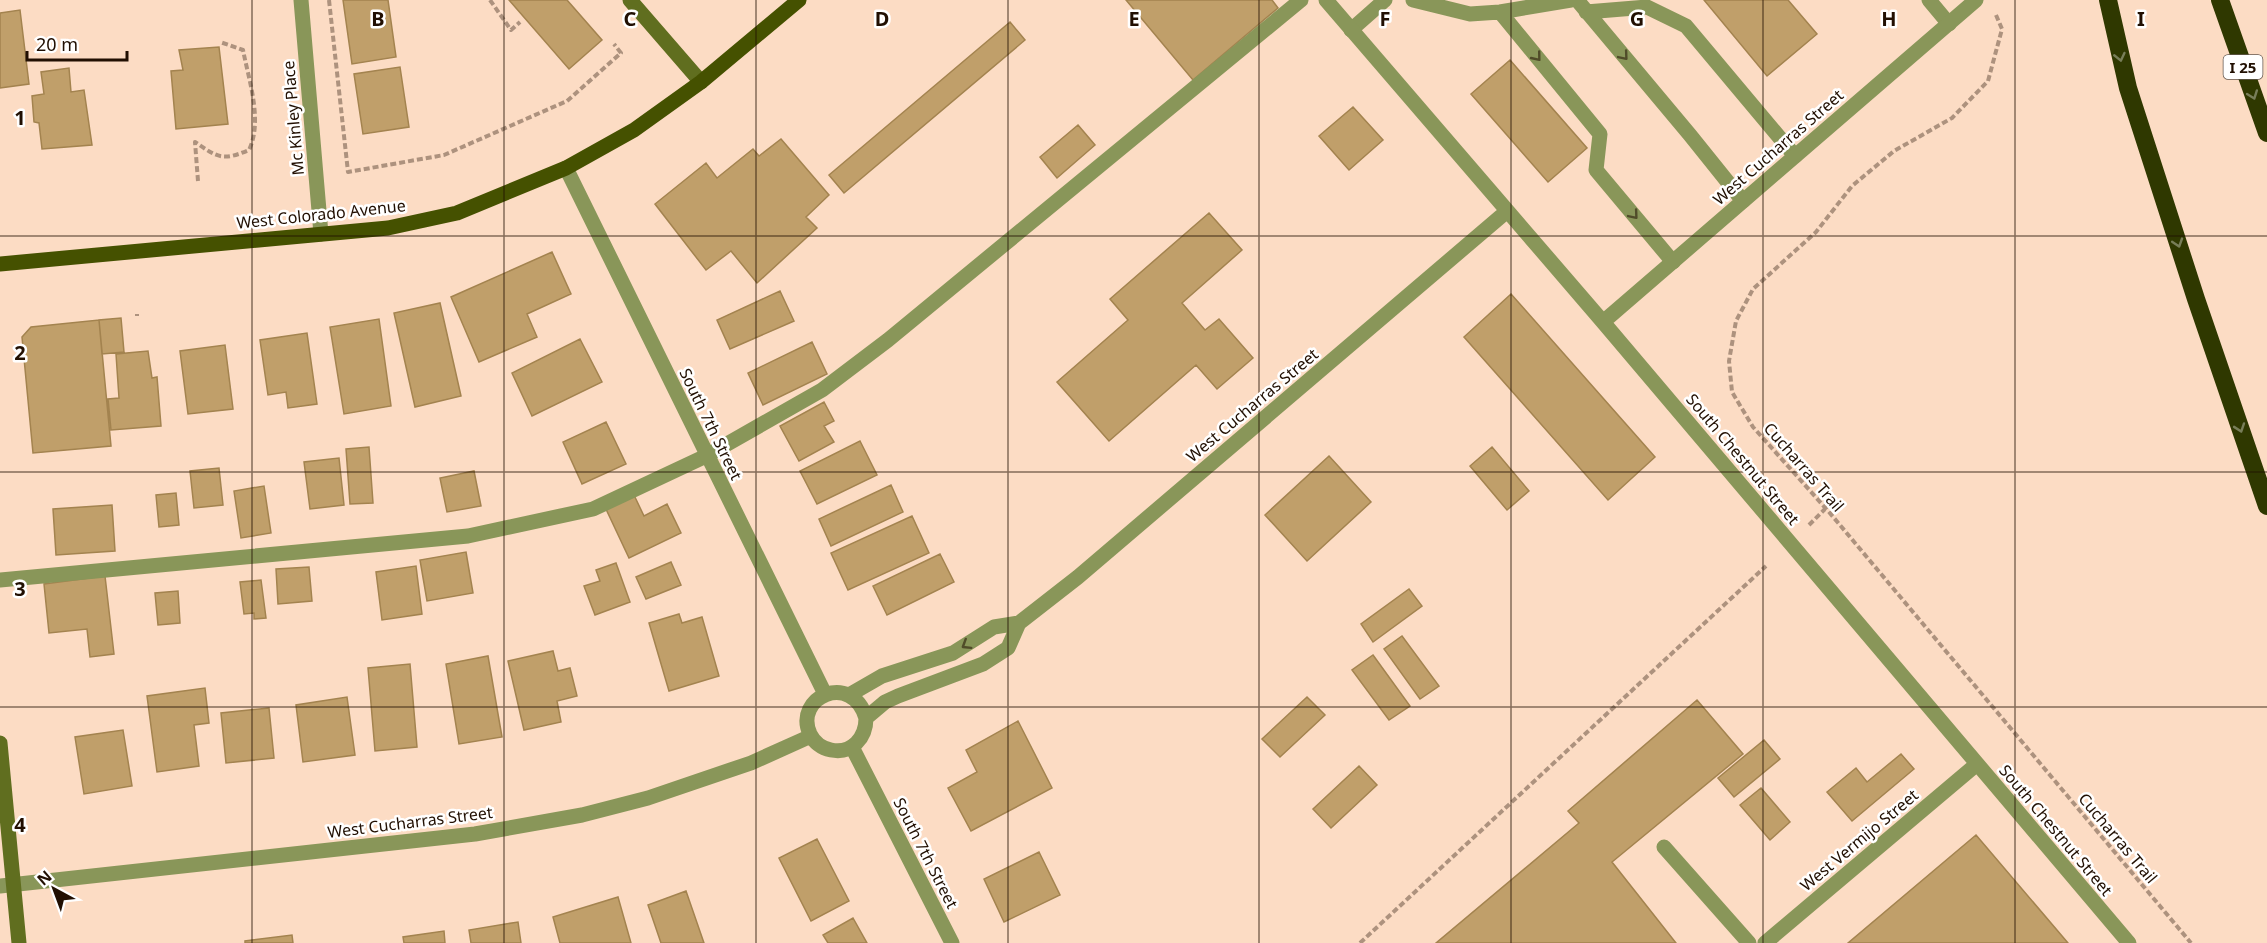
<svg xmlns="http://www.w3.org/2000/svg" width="2267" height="943" font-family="'Noto Sans',sans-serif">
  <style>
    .building { fill: #c09f6a; stroke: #a3834f; stroke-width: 1.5 }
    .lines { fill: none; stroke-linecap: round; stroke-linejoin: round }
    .path { stroke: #ad927e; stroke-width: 4; stroke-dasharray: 6 3; stroke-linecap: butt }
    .lane { stroke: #899659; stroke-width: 15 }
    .street { stroke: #899659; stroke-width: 15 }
    .secondary { stroke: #606e1f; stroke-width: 15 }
    .primary { stroke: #455100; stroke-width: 15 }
    .highway { stroke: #2f3800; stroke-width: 18 }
    .oneway { stroke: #504c29 }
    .oneway2 { stroke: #787e59 }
    .grid { fill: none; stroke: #210f02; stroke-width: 1.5; stroke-opacity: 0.55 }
    .labels { text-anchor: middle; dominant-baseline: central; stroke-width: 5; stroke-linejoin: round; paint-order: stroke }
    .shield { fill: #fff; stroke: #64574e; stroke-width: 1.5 }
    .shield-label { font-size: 15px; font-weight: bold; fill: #210f02 }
    .street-label { font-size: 16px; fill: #210f02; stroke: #fff }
    .grid-label { font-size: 20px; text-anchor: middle; font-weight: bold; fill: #210f02; stroke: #fff; stroke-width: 5; stroke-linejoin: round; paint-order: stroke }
  </style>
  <rect width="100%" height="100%" fill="#fcdcc4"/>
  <!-- building -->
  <path class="building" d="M343 0H388L396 57 352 64Z
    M509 0H567L602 40 569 69Z
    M1126 0H1272L1278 8 1193 80Z
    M1704 0H1788L1817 34 1767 76Z
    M20 10 29 84 0 88V13Z
    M1010 22 1025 40 844 193 829 175Z
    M219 47 228 124 176 129 171 71 183 70 179 50Z
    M1510 60 1587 148 1548 182 1471 94Z
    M400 67 409 127 363 134 354 74Z
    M69 68 71 92 84 90 92 145 42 149 39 123 34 122 32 96 44 94 41 72Z
    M1353 107 1383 140 1349 170 1319 136Z
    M1078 125 1095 145 1057 178 1040 157Z
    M781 139 829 195 806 217 817 228 757 283 731 251 706 270 655 204 706 163 717 178 753 149 759 156Z
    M1209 213 1242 250 1182 303 1205 330 1219 319 1253 358 1217 389 1196 365 1109 441 1057 382 1128 320 1110 299Z
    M552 252 571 294 527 314 537 337 479 362 451 297Z
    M780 291 794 321 730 349 717 320Z
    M1511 294 1655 457 1608 500 1464 337Z
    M440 303 461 396 415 407 394 313Z
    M121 318 124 352 102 354 99 320Z
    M379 319 391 406 344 414 330 327Z
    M99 320 111 446 33 453 22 337 31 327Z
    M307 333 317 404 288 408 286 392 268 395 260 340Z
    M580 339 602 382 532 416 512 373Z
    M812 342 827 374 763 405 748 373Z
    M225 345 233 409 188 414 180 351Z
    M148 351 152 378 157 377 161 426 111 430 108 399 119 398 116 354Z
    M824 402 834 421 824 426 834 442 799 461 780 426Z
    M606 422 626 464 582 484 563 442Z
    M860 441 877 475 817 504 800 471Z
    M369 447 373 503 350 504 346 449Z
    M1492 447 1529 491 1507 510 1470 466Z
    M1329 456 1371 502 1307 561 1265 515Z
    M339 458 344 505 310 509 304 462Z
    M219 468 223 505 194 508 190 471Z
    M474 471 481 506 447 512 440 478Z
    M891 485 903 512 831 546 819 519Z
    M264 486 271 533 241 538 234 491Z
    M176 493 179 525 159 527 156 495Z
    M633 493 644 516 667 504 681 533 629 558 605 507Z
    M112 505 115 551 56 555 53 509Z
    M912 516 929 553 848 590 831 553Z
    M466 552 473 593 427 601 420 560Z
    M940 554 954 582 887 615 873 586Z
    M671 562 681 585 646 599 636 577Z
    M616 563 630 602 595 615 584 586 600 581 596 570Z
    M416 566 422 614 382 620 376 572Z
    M309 567 312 601 278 604 276 569Z
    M105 576 114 654 90 657 87 629 49 633 44 584Z
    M261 580 266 618 254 619V613L244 614 240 582Z
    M1409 589 1422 606 1373 642 1361 624Z
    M178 591 180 623 158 625 155 593Z
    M679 614 682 623 702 617 719 676 669 691 649 623Z
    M1402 636 1439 686 1420 699 1384 649Z
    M553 651 558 671 570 668 577 696 557 701 561 722 524 730 508 661Z
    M1373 655 1410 706 1389 720 1352 670Z
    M488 656 502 737 459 744 446 664Z
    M410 664 417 747 375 751 368 668Z
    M205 688 209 723 194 725 199 766 157 772 147 696Z
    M347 697 355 755 303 762 296 705Z
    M1307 697 1325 715 1280 757 1262 739Z
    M1697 700 1743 754 1612 862 1676 943H1436L1579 823 1568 811Z
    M269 708 274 758 226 763 221 713Z
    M1018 721 1052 788 971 831 948 788 977 772 966 750Z
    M123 730 132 786 84 794 75 737Z
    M1764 740 1780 759 1734 797 1718 778Z
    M1901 754 1914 769 1852 821 1827 792 1856 768 1867 782Z
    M1359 766 1377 785 1331 828 1313 809Z
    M1761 788 1790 822 1770 840 1740 805Z
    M1976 835 2068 943H1848Z
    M817 839 849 901 811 921 779 858Z
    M1039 852 1060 895 1004 922 984 879Z
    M686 891 704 943H661L648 905Z
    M618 897 631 943H560L553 917Z
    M853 918 867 943H828L823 935Z
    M518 922 521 943H471L469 930Z
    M444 931 445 943H404L403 937Z
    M292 935 293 943H245V941Z"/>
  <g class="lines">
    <!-- path -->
    <path class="path" d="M329 0 348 172 444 155 567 101 621 53 614 44
      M490 0 511 30 520 22
      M1996 15 2002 29 1988 81 1952 118 1894 151 1852 186 1816 232 1753 289 1736 321 1729 361 1732 392 1753 427 1829 512 2191 943
      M198 181 195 142C218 158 223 161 249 150 263 121 249 81 243 50L220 42
      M137 314V316
      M1809 525 1825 509
      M1360 943 1766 566"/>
    <!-- lane -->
    <path class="lane" d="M1413 0 1470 14 1500 12 1571 0
      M1577 0 1690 135 1743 201
      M1929 0 1949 24
      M1500 12 1600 134 1596 170 1673 262
      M1586 12 1647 7 1686 26 1795 156
      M1351 30 1385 0
      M0 580 468 536 593 509 706 456 822 390 888 340 1301 0
      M1664 847 1749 943"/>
    <!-- street -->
    <path class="street" d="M301 0 321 234
      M1326 0 1603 322 2129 943
      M566 168 825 694
      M1603 322 1976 0
      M849 695 882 676 953 653 994 627 1019 623
      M866 718C852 671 793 697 810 734 814 742 821 748 831 750 852 754 866 738 866 718L885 702 898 696 983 664 1008 648 1019 623 1078 577 1506 212
      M852 747 952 943
      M0 886 475 834 582 815 648 798 751 763 811 736
      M1765 943 1977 764"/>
    <!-- secondary -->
    <path class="secondary" d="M630 0 701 82
      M0 743 19 943"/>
    <!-- primary -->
    <path class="primary" d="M0 264 388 228 457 213 566 168 634 130 701 82 799 0"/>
    <!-- highway -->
    <path class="highway" d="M2108 0 2128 88 2196 299 2267 506
      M2220 0 2267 133"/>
  </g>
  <!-- one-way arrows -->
  <defs><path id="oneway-chevron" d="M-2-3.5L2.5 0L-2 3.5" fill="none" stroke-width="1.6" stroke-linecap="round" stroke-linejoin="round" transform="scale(1.5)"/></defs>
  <g class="oneway">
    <use href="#oneway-chevron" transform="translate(1624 56) rotate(50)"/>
    <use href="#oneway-chevron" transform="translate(1537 57) rotate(51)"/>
    <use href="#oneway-chevron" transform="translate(1634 215) rotate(50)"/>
    <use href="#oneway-chevron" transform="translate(966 645) rotate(148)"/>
  </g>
  <g class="oneway2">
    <use href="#oneway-chevron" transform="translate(2120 57) rotate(77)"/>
    <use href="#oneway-chevron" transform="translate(2253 95) rotate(70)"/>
    <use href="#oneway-chevron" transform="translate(2178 243) rotate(72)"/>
    <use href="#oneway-chevron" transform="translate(2240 428) rotate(71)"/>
  </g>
  <!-- grid -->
  <path class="grid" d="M252 0V943M504 0V943M756 0V943M1008 0V943M1259 0V943M1511 0V943M1763 0V943M2015 0V943M0 236H2267M0 472H2267M0 707H2267"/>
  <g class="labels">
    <!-- shield labels -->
    <rect class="shield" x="2223.5" y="55" width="39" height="24" rx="4.5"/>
    <g class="shield-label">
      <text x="2243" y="67">I 25</text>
    </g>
    <!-- street labels -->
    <g class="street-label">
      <text transform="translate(293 118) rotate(-95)">Mc Kinley Place</text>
      <text transform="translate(1778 147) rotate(-41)">West Cucharras Street</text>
      <text transform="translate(321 214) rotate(-6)">West Colorado Avenue</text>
      <text transform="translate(1252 405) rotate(-40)">West Cucharras Street</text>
      <text transform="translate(711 424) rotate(64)">South 7th Street</text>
      <text transform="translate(1743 459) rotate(50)">South Chestnut Street</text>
      <text transform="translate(1804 467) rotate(49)">Cucharras Trail</text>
      <text transform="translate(410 822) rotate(-7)">West Cucharras Street</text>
      <text transform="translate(2056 830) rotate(50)">South Chestnut Street</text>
      <text transform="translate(2118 838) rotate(50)">Cucharras Trail</text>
      <text transform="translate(1859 840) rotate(-40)">West Vermijo Street</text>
      <text transform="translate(926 853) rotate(63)">South 7th Street</text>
    </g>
  </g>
  <g class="grid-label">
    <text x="378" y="26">B</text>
    <text x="630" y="26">C</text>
    <text x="882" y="26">D</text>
    <text x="1134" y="26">E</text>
    <text x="1385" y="26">F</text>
    <text x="1637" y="26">G</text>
    <text x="1889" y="26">H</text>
    <text x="2141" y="26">I</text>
    <text x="20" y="125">1</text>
    <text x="20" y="360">2</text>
    <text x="20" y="596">3</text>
    <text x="20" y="832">4</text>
  </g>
  <!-- north arrow -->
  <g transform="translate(54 889) rotate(319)" stroke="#ffffff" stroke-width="4.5" paint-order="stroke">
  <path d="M0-4.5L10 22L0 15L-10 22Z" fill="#210f02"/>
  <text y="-9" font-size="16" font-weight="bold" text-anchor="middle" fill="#210f02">N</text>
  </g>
  <!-- scale -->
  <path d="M27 51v9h100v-9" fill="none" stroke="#210f02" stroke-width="3"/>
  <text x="36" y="51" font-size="18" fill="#210f02" stroke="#ffffff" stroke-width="4.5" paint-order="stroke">20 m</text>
</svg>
